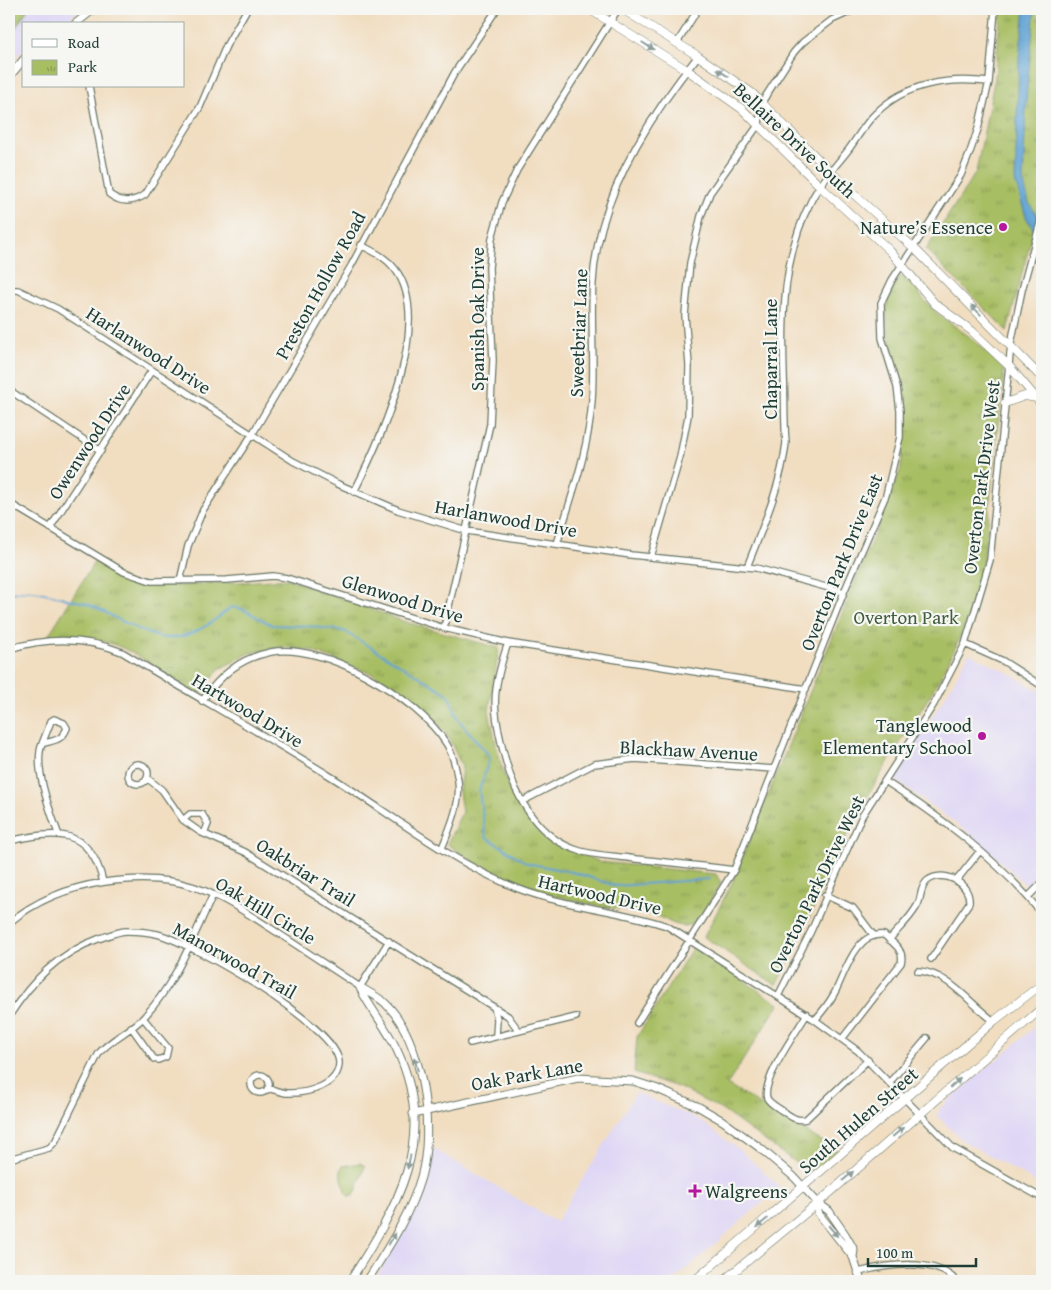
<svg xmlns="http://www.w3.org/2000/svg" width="1051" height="1290" font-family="'Gentium Book Plus',serif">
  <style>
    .built { fill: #ded5f5 }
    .grass { fill: #a8be63; stroke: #647e4c }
    .park { fill: url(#park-tufts); stroke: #647e4c }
    .water { fill: #60a3d4; stroke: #407084 }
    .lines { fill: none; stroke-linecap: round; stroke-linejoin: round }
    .stream { stroke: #60a3d4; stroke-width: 2 }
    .minor-casing { stroke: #687565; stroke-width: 8 }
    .tertiary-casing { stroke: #687565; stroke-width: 9 }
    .secondary-casing { stroke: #687565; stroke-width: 9 }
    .minor { stroke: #fff; stroke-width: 5.5 }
    .tertiary { stroke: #fff; stroke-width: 7 }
    .secondary { stroke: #fff; stroke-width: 8 }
    .oneway { fill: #8f9e9a }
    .poi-dot { fill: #b5179e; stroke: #f6f6f2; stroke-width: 2 }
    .labels { text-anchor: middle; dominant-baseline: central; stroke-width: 4.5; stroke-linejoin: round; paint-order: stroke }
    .street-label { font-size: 19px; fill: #1f3d34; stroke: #f6f6f2 }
    .poi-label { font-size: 19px; fill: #1f3d34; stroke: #f6f6f2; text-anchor: end }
    .park-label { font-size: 19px; fill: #415d40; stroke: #f6f6f2 }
  </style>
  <defs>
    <pattern id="park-tufts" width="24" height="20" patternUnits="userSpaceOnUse" patternTransform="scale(1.25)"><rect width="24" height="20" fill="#a8be63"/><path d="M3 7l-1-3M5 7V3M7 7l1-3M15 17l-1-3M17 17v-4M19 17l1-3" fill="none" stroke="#889c52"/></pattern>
  </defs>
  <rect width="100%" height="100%" fill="#f6f6f2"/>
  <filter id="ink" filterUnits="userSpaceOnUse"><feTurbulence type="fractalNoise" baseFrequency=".02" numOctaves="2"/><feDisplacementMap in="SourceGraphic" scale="10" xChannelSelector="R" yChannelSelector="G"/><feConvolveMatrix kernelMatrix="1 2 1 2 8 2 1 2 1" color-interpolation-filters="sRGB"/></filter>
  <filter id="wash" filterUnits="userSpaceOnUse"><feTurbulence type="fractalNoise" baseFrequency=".0096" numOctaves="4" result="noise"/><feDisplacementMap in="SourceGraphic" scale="20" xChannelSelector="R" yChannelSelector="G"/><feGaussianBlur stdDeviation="1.12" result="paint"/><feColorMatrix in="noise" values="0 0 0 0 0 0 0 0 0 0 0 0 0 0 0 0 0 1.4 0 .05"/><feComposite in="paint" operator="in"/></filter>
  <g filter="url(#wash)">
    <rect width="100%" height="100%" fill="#f1ddc0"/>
    <!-- built -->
    <path class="built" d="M9 9H81L61 24H24V48L9 65Z
      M969 653 1011 674 1042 693V870L1026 885 969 833 894 779 949 690Z
      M1042 1021V1186L962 1140 937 1116 940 1108Z
      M636 1093 698 1119 741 1151 780 1187 673 1281H374L424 1197 434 1149 556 1222Z"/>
    <!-- grass -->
    <path class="grass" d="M360 1163 365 1166 355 1194 349 1196 345 1192 340 1170 343 1166Z"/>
    <!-- park -->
    <path class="park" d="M9 9H28L9 38Z
      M1001 9H1042V198L1007 331 926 250 976 172 995 77Z
      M903 276 908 277 923 299 938 314 970 337 1004 369C1000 409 995 449 991 490 988 527 984 566 973 602 950 677 903 733 865 801 832 861 809 925 776 985L704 937 732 883 901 469 905 412 886 318 888 299 899 278Z
      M95 561 131 583 176 586 288 579 406 622 499 648 489 711 499 758 508 786 531 823 550 842 601 862 716 874 721 883C715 893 700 921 690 925 677 929 667 919 654 915 637 910 616 909 598 906 537 893 498 880 447 844L462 812 459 792 462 767 448 736 423 708 373 674 309 650 281 647 250 653 219 669 201 693H195C168 676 140 653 110 643 91 637 68 637 48 636Z
      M693 947 779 1004 727 1085 838 1151 810 1173 722 1110 678 1087 634 1073 637 1037Z"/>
    <!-- water -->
    <path class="water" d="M1025 9H1035L1027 88 1023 180 1029 203 1042 223V244L1026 217 1015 181 1019 58Z"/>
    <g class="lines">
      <!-- stream -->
      <path class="stream" d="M9 594C30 587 44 593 64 598 72 601 82 601 90 605 109 613 151 640 171 638 193 637 214 622 231 607L242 609 272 625 307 626 344 631 448 694 458 719 490 757 479 791 486 837 527 863 576 873 616 886 709 879"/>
    </g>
  </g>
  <g filter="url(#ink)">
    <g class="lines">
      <!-- minor casing -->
      <g class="minor-casing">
        <path id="minor" d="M677 43 698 9
          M89 86 109 194C121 203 131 203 145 195L200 107 226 46 247 9
          M9 290H18L58 309 293 461 338 484 398 510 467 531 631 555 756 568 844 592
          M9 390 101 451
          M354 492C380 441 435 321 395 269 386 257 374 252 361 245
          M9 503 124 572 151 581 227 580 273 576 287 578 444 628 508 643 806 689
          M50 528 152 370
          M557 544C571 497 589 450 592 400 596 340 585 288 602 227 619 165 658 106 698 56
          M651 557 680 457 688 416 689 365 685 315 690 263 701 216 710 193 759 124 762 102 794 52 803 42 832 20 856 9
          M747 567C763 526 781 486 786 443 784 420 785 398 784 375 782 315 783 255 811 201 820 182 836 166 849 149 858 137 865 123 876 113 906 83 949 77 989 82
          M180 581 188 546 203 510 253 433 351 266 455 72 497 9
          M444 628 490 424 493 360 489 268 492 238 502 202 517 170 618 9
          M508 643C491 692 492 709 505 758 515 797 538 839 580 851 598 856 617 856 636 859 668 862 701 866 734 870
          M965 644 1003 661 1042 686
          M9 649C48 637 84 637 122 652 191 694 261 733 330 776 388 812 444 857 507 884 558 907 614 908 667 926L815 1020 858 1051 953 1148 1042 1198
          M202 701C220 676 239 658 271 652 325 642 417 698 446 743 452 752 455 764 457 775 463 800 451 825 442 848
          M54 719 64 723 67 728C62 741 54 740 42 744L51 721Z
          M42 744C33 766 50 811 58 833
          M128 774a10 10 0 1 1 20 0a10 10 0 1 1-20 0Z
          M147 778 162 790 183 820 200 832 245 852 508 1016 519 1031
          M885 781C943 819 999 860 1042 914
          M523 801 594 764 635 759 774 769
          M183 820 190 814H202L208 824 204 834
          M9 841C56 831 90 826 103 882
          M956 881 980 851
          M825 895 853 908 874 936
          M1028 897 1042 883
          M9 923C36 900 71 887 105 882 126 879 148 878 169 881 209 886 245 912 278 933 305 951 333 969 360 987L389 941
          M889 940C898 929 910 919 917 906 922 898 919 889 927 881 943 868 971 883 969 903L931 959
          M918 971C948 972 971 1005 994 1021
          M778 996 811 931 862 816 934 704 965 644 990 560 1011 344 1022 290 1042 216
          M494 1007 497 1019 496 1036
          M807 1014C797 1031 761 1081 767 1098 769 1103 777 1107 781 1110 789 1115 796 1122 806 1119L868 1060
          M9 1016C32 981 57 954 98 939 107 936 118 931 127 931 136 931 148 932 157 934 191 942 337 1026 339 1062 340 1086 306 1094 286 1093 281 1092 274 1090 268 1088
          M815 1020C822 1012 829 1003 834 994 845 975 854 932 884 935 893 943 905 950 901 963L842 1039
          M637 1023 734 870 844 592 886 495 900 437V411L897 387 882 338 881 303 892 280 961 175 969 155 978 129 989 82 995 9
          M131 1027 154 1059 158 1060 166 1057 168 1048 143 1018
          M470 1043 576 1017
          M251 1084a9 9 0 1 1 18 0a9 9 0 1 1-18 0Z
          M890 1082 927 1038
          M9 1159 49 1148 55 1142 99 1053C112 1038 131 1031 144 1017 176 983 193 937 213 895
          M859 1272C886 1265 936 1257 956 1281"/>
      </g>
      <!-- tertiary casing -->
      <g class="tertiary-casing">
        <path id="tertiary" d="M75 24 94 9
          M9 77 24 59
          M360 987C368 992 379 997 386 1004 423 1040 435 1128 421 1177 410 1215 388 1248 367 1281
          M413 1114 578 1078 633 1081 655 1088 699 1107 723 1121 760 1148 794 1177 818 1203 829 1211 845 1234 854 1250 853 1257 861 1281
          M818 1203V1213L853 1257
          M350 1281C397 1207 439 1139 397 1050 387 1028 371 1010 360 988"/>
      </g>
      <!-- secondary casing -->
      <g class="secondary-casing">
        <path id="secondary" d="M589 9 687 70 742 109 820 186 890 251 935 304 972 331 1009 366 1042 405
          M622 9 698 56 752 93 848 189 914 248 1042 378
          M1005 403 1025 396 1037 398
          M694 1281 994 1021 1042 984
          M723 1281 818 1203 1042 1008"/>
      </g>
      <!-- minor -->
      <use href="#minor" class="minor"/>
      <!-- tertiary -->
      <use href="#tertiary" class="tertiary"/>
      <!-- secondary -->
      <use href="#secondary" class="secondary"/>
    </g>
    <!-- one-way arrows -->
    <defs><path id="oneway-solid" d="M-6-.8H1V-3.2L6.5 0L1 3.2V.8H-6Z" transform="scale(1.25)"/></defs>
    <g class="oneway">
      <use href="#oneway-solid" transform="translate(648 46) rotate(32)"/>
      <use href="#oneway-solid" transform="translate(723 73) rotate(-147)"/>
      <use href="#oneway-solid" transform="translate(976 310) rotate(-135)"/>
      <use href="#oneway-solid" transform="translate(416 1064) rotate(-105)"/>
      <use href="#oneway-solid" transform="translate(955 1083) rotate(-41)"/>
      <use href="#oneway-solid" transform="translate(898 1132) rotate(-41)"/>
      <use href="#oneway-solid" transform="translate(409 1162) rotate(102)"/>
      <use href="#oneway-solid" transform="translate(848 1176) rotate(-41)"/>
      <use href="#oneway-solid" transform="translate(762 1223) rotate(140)"/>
      <use href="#oneway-solid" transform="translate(833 1231) rotate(50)"/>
      <use href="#oneway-solid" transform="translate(392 1239) rotate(-59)"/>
    </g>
  </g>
  <!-- markers -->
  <g class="poi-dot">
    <circle cx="1003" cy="227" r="5"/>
    <circle cx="982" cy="736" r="5"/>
    <path d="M692.5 1183.5h5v5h5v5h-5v5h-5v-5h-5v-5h5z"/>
  </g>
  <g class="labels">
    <!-- street labels -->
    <g class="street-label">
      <text transform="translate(795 140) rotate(43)">Bellaire Drive South</text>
      <text transform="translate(320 285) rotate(-61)">Preston Hollow Road</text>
      <text transform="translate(477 319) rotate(-90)">Spanish Oak Drive</text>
      <text transform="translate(578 333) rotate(-88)">Sweetbriar Lane</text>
      <text transform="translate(149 350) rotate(33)">Harlanwood Drive</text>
      <text transform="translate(770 359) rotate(-90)">Chaparral Lane</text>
      <text transform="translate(89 441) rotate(-57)">Owenwood Drive</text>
      <text transform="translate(981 477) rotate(-83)">Overton Park Drive West</text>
      <text transform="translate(506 518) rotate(10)">Harlanwood Drive</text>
      <text transform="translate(841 562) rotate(-68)">Overton Park Drive East</text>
      <text transform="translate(403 598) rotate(17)">Glenwood Drive</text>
      <text transform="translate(248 710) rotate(31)">Hartwood Drive</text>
      <text transform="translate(689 750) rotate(3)">Blackhaw Avenue</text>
      <text transform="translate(306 872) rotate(32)">Oakbriar Trail</text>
      <text transform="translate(816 884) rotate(-64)">Overton Park Drive West</text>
      <text transform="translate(600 894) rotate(13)">Hartwood Drive</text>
      <text transform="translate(266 910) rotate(31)">Oak Hill Circle</text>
      <text transform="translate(235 960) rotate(29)">Manorwood Trail</text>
      <text transform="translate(527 1074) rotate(-10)">Oak Park Lane</text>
      <text transform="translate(858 1120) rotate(-41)">South Hulen Street</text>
    </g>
    <!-- poi labels -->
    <g class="poi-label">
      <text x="993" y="227">Nature’s Essence</text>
      <text x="972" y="725">Tanglewood<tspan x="972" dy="22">Elementary School</tspan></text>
      <text x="705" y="1191" text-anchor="start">Walgreens</text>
    </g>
    <!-- park labels -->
    <g class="park-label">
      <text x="906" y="617">Overton Park</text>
    </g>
  </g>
  <!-- margin -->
  <rect width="1051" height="1290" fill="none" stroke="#f6f6f2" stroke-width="30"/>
  <!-- legend -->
  <rect x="22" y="22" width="162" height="65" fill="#f6f6f2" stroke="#a0aca6"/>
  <rect x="32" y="39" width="25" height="8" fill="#ffffff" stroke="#a0aca6"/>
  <text x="68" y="48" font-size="15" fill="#1f3d34">Road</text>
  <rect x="32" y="60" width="25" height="15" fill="url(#park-tufts)" stroke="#a0aca6"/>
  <text x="68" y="72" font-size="15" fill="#1f3d34">Park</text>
  <!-- scale -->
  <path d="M868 1258v8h108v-8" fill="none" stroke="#1f3d34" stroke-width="2.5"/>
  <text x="876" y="1258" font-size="15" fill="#1f3d34" stroke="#f6f6f2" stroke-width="4" paint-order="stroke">100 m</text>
</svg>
